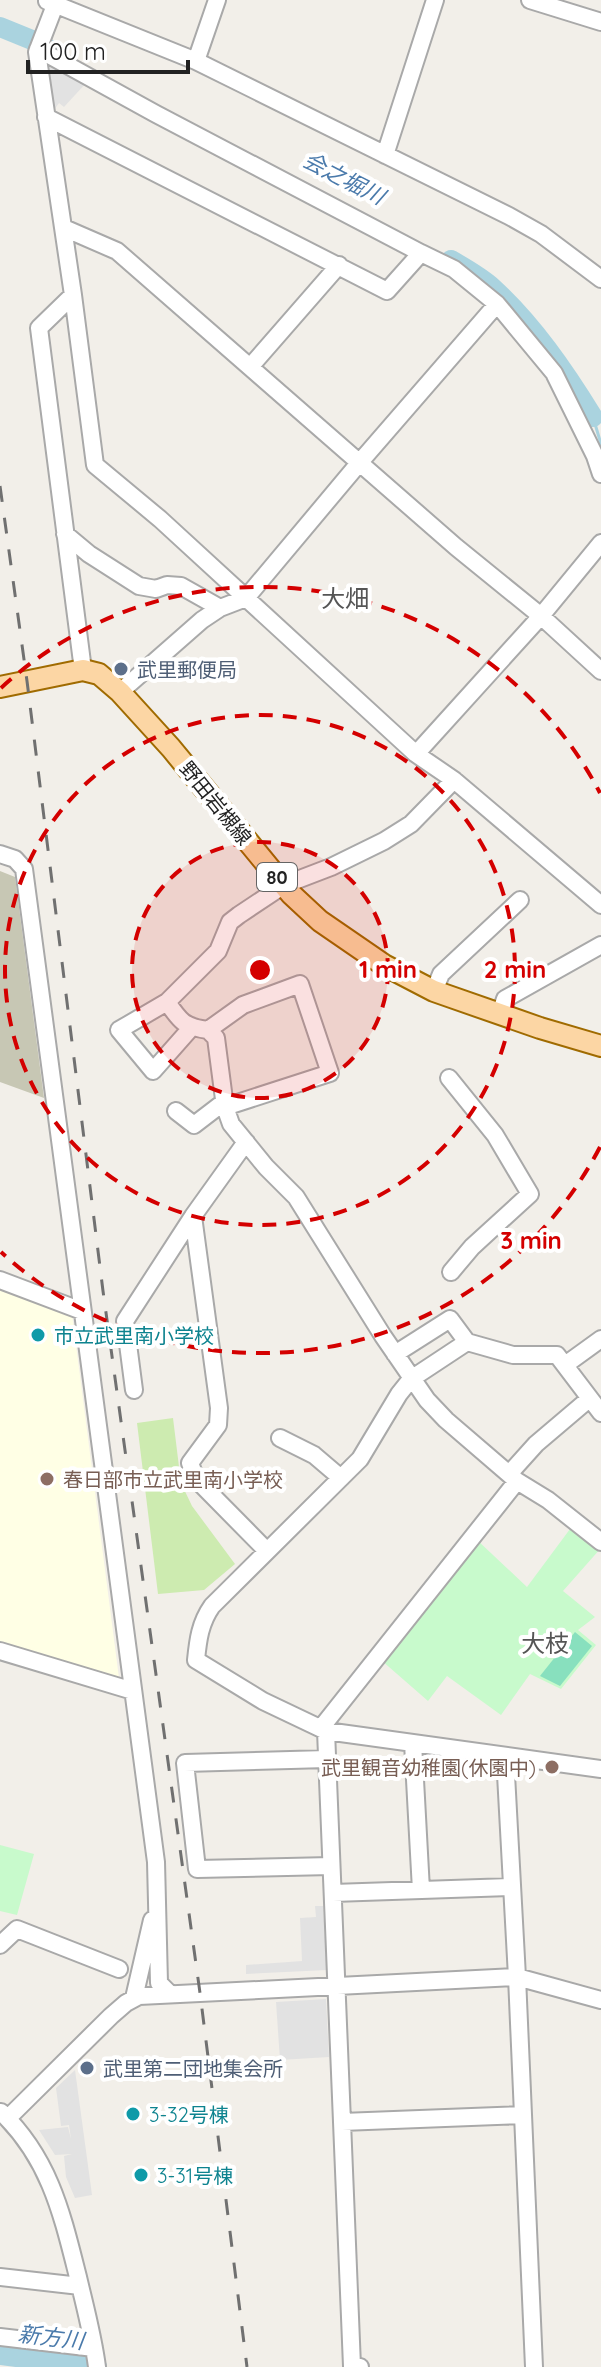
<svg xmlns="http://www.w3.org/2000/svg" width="601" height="2367" font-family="Quicksand,'Noto Sans JP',sans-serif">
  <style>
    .education { fill: #ffffe5 }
    .construction { fill: #c7c7b4 }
    .grass { fill: #cdebb0 }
    .park { fill: #c8facc }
    .pitch { fill: #88e0be }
    .parking { fill: #e2e2e2 }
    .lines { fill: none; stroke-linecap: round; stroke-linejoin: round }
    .stream { stroke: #aad3df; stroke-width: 3 }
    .river { stroke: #aad3df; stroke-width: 20 }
    .minor-casing { stroke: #a9a9a9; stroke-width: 20 }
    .major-casing { stroke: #a06b00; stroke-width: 24 }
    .minor { stroke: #fff; stroke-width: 16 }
    .major { stroke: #fcd6a4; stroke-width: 20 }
    .rail { stroke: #707070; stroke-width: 3; stroke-dasharray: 16 16; stroke-linecap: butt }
    .ring { fill: none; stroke: #d40000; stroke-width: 4; stroke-dasharray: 14 10 }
    .service-dot { fill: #5c6f8a; stroke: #fff; stroke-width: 3 }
    .culture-dot { fill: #0f9aa8; stroke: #fff; stroke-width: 3 }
    .education-dot { fill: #8d6e63; stroke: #fff; stroke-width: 3 }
    .labels { text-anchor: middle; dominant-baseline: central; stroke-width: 8; stroke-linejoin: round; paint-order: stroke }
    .shield { fill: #fff; stroke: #646464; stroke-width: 2 }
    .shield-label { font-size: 18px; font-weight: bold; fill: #222 }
    .service-label { font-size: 20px; fill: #4e5e75; stroke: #fff; text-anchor: start }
    .street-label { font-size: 20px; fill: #222; stroke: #fff }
    .culture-label { font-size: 20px; fill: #0d838f; stroke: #fff; text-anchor: start }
    .education-label { font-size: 20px; fill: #785e54; stroke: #fff; text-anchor: start }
    .water-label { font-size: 22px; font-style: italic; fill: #4a7aab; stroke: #fff }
    .quarter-label { font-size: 24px; fill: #555; stroke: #fff }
    .centre { fill: #d40000; stroke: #fff; stroke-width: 4 }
    .ring-label { font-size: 24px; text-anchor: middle; font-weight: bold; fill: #d40000; stroke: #fff; stroke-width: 8; stroke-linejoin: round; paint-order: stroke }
  </style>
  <rect width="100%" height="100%" fill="#f2efe9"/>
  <!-- education -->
  <path class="education" d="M0 1287 72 1314 119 1678H112L0 1644Z"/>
  <!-- construction -->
  <path class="construction" d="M0 871 15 877 44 1098 0 1082Z"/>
  <!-- grass -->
  <path class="grass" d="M173 1418 181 1483 192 1506 235 1564 204 1590 158 1594 137 1423Z"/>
  <!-- park -->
  <path class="park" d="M573 1525 601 1548 563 1591 595 1617 578 1630 596 1645 561 1689 530 1674 501 1715 447 1676 428 1701 381 1660 476 1539 527 1587Z
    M0 1845 34 1854 17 1915 0 1911Z"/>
  <!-- pitch -->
  <path class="pitch" d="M575 1632 592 1646 560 1686 540 1676Z"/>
  <!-- parking -->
  <path class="parking" d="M48 62 87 82 64 107 59 103 54 110Z
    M315 1906H323L327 1970 246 1974V1965L302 1961 300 1918 316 1917Z
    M326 1999 329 2057 280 2060 276 2002Z
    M75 2070 92 2195 75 2198 66 2177 64 2156 72 2154 55 2155 39 2130 68 2127 71 2139 69 2125 61 2126 56 2088Z"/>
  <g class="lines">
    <!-- stream -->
    <path class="stream" d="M593 417 601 444"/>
    <!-- river -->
    <path class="river" d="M0 27 32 40 54 52
      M451 260C465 268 481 277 493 288 533 325 564 370 593 417
      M0 2355 97 2367"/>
    <!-- minor casing -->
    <g class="minor-casing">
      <path id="minor" d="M57 0 37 52 73 295 39 328 83 670
        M530 0 601 22
        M47 1 196 61 509 216 541 234 601 279
        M38 49 156 114 421 253
        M196 61 217 0
        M46 117 387 291 421 253 454 269 497 304 554 373 595 456 601 474
        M385 155 435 0
        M64 228 117 251 456 547 541 616 601 671
        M73 295 95 465 160 519 416 754 454 780 601 905
        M250 367 339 265
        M65 534 89 554 139 586 156 589 167 585 181 586 220 608
        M120 692 202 620 220 608 246 598 360 462 497 304
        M416 754 541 616 601 543
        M0 854 15 859 24 869 156 1862 159 1983 170 1994
        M434 991 441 974 520 900
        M167 1002C180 1021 184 1027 208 1030L216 1038 225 1107 231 1124 266 1167 296 1197 383 1336 427 1400 446 1420 517 1481 548 1500 601 1542
        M500 1014 505 999 601 945
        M191 1028 153 1071 119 1030 167 1002 218 951 230 922 239 915 284 885 331 867 384 841 411 824 454 780
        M208 1030 243 1005 300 984 330 1073 225 1107
        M449 1078 495 1135 530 1194 472 1247 451 1272
        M176 1111 194 1125 224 1102
        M246 1142 193 1216 219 1408 218 1425 190 1463 196 1479 266 1550
        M0 1280 82 1311
        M395 1354 450 1319 467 1342
        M565 1365 601 1339
        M134 1390 125 1321 193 1216
        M601 1413 557 1355H513L467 1342 411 1379 399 1394 360 1459 212 1606C200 1623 198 1640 196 1660L263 1701 326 1731 601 1769
        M280 1438 314 1455 341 1478
        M509 1474 536 1444 589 1399
        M0 1651 133 1691
        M321 1728 517 1481
        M326 1731 352 2366 360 2367
        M413 1743 421 1890
        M505 1756 517 1977 534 2367
        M327 1759 185 1763 197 1869 331 1866
        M333 1893 512 1887
        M0 1945 17 1929 119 1969
        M134 1998 152 1920
        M1 2112C50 2159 62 2214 78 2277 85 2307 93 2336 97 2367
        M8 2118 111 2016 126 2003 139 1996 517 1977 601 2000
        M342 2122 523 2115
        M0 2277 80 2286
        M0 2337 94 2348"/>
    </g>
    <!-- major casing -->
    <g class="major-casing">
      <path id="major" d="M0 687 83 670 99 674 120 692 171 748 291 894 320 921 384 965 434 991 540 1028 601 1046"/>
    </g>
    <!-- minor -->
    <use href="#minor" class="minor"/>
    <!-- major -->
    <use href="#major" class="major"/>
    <!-- rail -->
    <path class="rail" d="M0 486 27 681 103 1291 200 1993 247 2367"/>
  </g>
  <!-- distance rings -->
  <circle cx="260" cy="970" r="128" fill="#d40000" fill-opacity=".12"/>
  <g class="ring">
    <circle cx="260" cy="970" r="128"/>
    <circle cx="260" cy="970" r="255"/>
    <path d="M600 1147A383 383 0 0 1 1 1252M1 688A383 383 0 0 1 600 793"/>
  </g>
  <!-- markers -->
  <g class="service-dot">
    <circle cx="121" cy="669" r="8"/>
    <circle cx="87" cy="2068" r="8"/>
  </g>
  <g class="culture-dot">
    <circle cx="38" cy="1335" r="8"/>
    <circle cx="133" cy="2114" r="8"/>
    <circle cx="141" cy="2175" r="8"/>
  </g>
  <g class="education-dot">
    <circle cx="47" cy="1479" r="8"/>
    <circle cx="552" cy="1767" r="8"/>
  </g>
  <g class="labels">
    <!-- shield labels -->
    <rect class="shield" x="257" y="863" width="40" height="28" rx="6"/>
    <g class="shield-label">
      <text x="277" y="877">80</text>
    </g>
    <!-- service labels -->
    <g class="service-label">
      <text x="137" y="669">武里郵便局</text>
      <text x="103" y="2068">武里第二団地集会所</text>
    </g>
    <!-- street labels -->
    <g class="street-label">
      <text transform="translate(216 803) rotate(51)">野田岩槻線</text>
    </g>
    <!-- culture labels -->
    <g class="culture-label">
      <text x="54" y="1335">市立武里南小学校</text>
      <text x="149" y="2114">3-32号棟</text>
      <text x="157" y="2175">3-31号棟</text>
    </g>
    <!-- education labels -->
    <g class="education-label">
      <text x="63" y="1479">春日部市立武里南小学校</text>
      <text x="536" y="1767" text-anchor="end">武里観音幼稚園(休園中)</text>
    </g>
    <!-- water labels -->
    <g class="water-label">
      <text transform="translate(344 178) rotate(27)">会之堀川</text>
      <text transform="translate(51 2337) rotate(7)">新方川</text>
    </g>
    <!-- quarter labels -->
    <g class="quarter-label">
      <text x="345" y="598">大畑</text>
      <text x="545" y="1643">大枝</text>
    </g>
  </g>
  <circle cx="260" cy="970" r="12" class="centre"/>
  <g class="ring-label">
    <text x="388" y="978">1 min</text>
    <text x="515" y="978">2 min</text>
    <text x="531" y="1249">3 min</text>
  </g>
  <!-- scale -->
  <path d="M28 60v12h160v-12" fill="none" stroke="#222222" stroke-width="4"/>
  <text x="40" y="60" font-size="24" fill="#222222" stroke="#ffffff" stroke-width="6" paint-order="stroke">100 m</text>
</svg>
